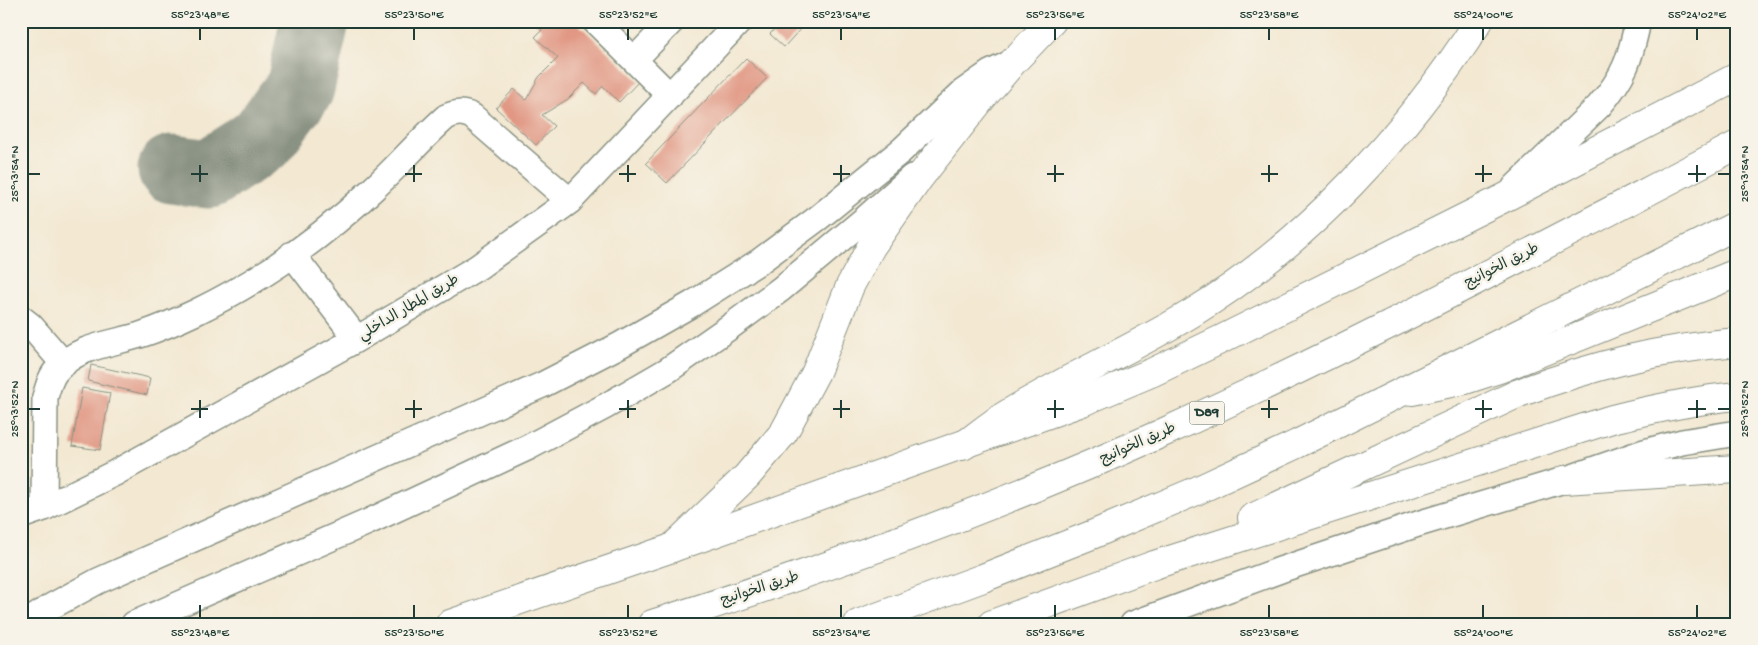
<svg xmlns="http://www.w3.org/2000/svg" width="1758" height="645" font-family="'Gochi Hand','Playpen Sans Arabic',sans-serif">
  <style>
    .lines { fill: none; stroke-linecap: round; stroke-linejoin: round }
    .taxiway { stroke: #899283; stroke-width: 69 }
    .building { fill: #e19783 }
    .minor-casing { stroke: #899283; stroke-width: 28 }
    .major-casing { stroke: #899283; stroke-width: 30 }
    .highway-casing { stroke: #899283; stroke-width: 30 }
    .minor { stroke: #fff; stroke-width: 25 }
    .major { stroke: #fff; stroke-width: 28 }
    .highway { stroke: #fff; stroke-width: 28 }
    .ticks { fill: none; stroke: #1f3d34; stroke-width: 2 }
    .labels { text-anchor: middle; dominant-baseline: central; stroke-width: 5; stroke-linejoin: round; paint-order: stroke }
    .shield { fill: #f7f3e8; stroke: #60746a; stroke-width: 1 }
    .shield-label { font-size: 14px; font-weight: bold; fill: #1f3d34 }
    .street-label { font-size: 15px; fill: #1f3d34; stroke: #f7f3e8 }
    .neatline { fill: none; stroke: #1f3d34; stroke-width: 2 }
    .ticks-label { font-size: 12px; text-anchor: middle; fill: #1f3d34 }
  </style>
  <rect width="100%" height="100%" fill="#f7f3e8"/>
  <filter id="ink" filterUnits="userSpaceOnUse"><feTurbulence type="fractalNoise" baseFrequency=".02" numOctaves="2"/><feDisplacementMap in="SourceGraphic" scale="10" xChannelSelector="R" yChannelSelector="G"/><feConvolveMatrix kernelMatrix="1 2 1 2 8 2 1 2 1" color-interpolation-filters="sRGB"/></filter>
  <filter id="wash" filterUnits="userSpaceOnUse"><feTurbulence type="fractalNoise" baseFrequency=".0096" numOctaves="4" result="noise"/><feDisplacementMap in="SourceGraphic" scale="20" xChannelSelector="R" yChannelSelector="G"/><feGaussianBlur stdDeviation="1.12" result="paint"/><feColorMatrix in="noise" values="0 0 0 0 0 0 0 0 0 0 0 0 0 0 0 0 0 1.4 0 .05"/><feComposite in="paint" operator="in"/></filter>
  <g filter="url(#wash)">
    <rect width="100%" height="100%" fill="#f3e8d2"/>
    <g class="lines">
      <!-- taxiway -->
      <path class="taxiway" d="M172 169 209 174 261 140 300 88 315 21"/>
    </g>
    <g id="blocks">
      <!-- building -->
      <path class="building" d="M537 21H575L639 81 619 102 603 86 596 94 584 83 568 99 542 115 554 126 536 145 496 108 514 89 526 100 539 77 558 58 535 37 542 30 535 23Z
        M782 21H797L802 27 784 47 770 34Z
        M746 58 767 78 667 183 646 163Z
        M91 365 150 378 147 395 88 381Z
        M82 388 110 393 100 450 72 446Z"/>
    </g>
  </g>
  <g filter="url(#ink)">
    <use href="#blocks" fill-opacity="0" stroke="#899283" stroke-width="1"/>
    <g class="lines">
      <!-- minor casing -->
      <g class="minor-casing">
        <path id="minor" d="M595 21 670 96
          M634 60 672 21
          M1515 187 1599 106C1625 76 1630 59 1638 21
          M292 254 357 339
          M21 318 30 325 64 364
          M44 508 45 397C48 388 50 377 57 370 78 345 114 344 143 334 161 328 179 320 196 312 260 281 321 238 373 189 398 166 420 140 446 117 456 112 462 112 472 116L570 201
          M21 516 44 508 115 473 357 339 478 267 570 201 740 21
          M24 624 52 606 98 581 542 385 620 345 692 304 760 261 818 218 902 150 963 92 990 73 1009 64
          M134 624 368 522 529 447 606 406 668 370 731 326 781 289 866 218 912 177
          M1133 624 1283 569 1421 523 1564 480 1644 452 1682 442 1737 433"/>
      </g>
      <!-- major casing -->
      <g class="major-casing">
        <path id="major" d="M1412 391 1465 380 1499 369 1737 273
          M450 624 672 548 1082 402 1153 372 1222 339 1504 198 1737 77"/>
      </g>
      <!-- highway casing -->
      <g class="highway-casing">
        <path id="highway" d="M963 446C978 435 993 422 1009 413 1068 377 1133 349 1192 313 1307 243 1406 135 1479 21
          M1564 480 1737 469
          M1252 518 1519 393C1594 365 1658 349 1737 342
          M672 548 747 476 784 432 816 372 850 286 871 247 920 177 982 98 1013 62 1052 21
          M652 624C825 570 995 508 1160 434 1356 346 1546 244 1737 145
          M858 624 983 578 1094 534 1196 491 1297 444 1737 225
          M992 624 1154 565 1612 419C1653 409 1694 400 1737 396"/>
      </g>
      <!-- minor -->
      <use href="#minor" class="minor"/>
      <!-- major -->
      <use href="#major" class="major"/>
      <!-- highway -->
      <use href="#highway" class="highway"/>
    </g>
  </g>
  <!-- ticks -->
  <path class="ticks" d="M200 28V40M414 28V40M628 28V40M841 28V40M1055 28V40M1269 28V40M1483 28V40M1697 28V40M200 165V182M414 165V182M628 165V182M841 165V182M1055 165V182M1269 165V182M1483 165V182M1697 165V182M28 174H40M191 174H208M405 174H422M619 174H636M833 174H850M1047 174H1064M1261 174H1278M1475 174H1492M1688 174H1706M1718 174H1730M200 400V418M414 400V418M628 400V418M841 400V418M1055 400V418M1269 400V418M1483 400V418M1697 400V418M28 409H40M191 409H208M405 409H422M619 409H636M833 409H850M1047 409H1064M1261 409H1278M1475 409H1492M1688 409H1706M1718 409H1730M200 605V618M414 605V618M628 605V618M841 605V618M1055 605V618M1269 605V618M1483 605V618M1697 605V618"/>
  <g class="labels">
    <!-- shield labels -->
    <rect class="shield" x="1189.5" y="401.5" width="35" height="23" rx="4"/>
    <g class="shield-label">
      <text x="1207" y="413">D89</text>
    </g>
    <!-- street labels -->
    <g class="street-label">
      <text transform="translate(1502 266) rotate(-27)">طريق الخوانيج</text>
      <text transform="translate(409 308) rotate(-31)">طريق المطار الداخلي</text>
      <text transform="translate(1138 444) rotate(-24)">طريق الخوانيج</text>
      <text transform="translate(760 589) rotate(-18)">طريق الخوانيج</text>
    </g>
  </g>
  <!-- margin -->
  <rect width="1758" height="645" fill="none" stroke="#f7f3e8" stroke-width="55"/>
  <rect x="28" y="28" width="1702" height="590" class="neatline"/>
  <g class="ticks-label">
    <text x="200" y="18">55°23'48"E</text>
    <text x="414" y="18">55°23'50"E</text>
    <text x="628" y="18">55°23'52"E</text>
    <text x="841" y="18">55°23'54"E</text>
    <text x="1055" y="18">55°23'56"E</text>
    <text x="1269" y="18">55°23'58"E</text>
    <text x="1483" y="18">55°24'00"E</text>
    <text x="1697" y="18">55°24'02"E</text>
    <text transform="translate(14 174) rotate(-90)" y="4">25°13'54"N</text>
    <text transform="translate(1744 174) rotate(-90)" y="4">25°13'54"N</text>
    <text transform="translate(14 409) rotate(-90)" y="4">25°13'52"N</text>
    <text transform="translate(1744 409) rotate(-90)" y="4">25°13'52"N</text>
    <text x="200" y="636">55°23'48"E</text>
    <text x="414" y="636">55°23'50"E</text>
    <text x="628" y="636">55°23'52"E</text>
    <text x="841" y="636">55°23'54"E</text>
    <text x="1055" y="636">55°23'56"E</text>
    <text x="1269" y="636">55°23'58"E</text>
    <text x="1483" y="636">55°24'00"E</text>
    <text x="1697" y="636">55°24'02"E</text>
  </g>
</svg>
